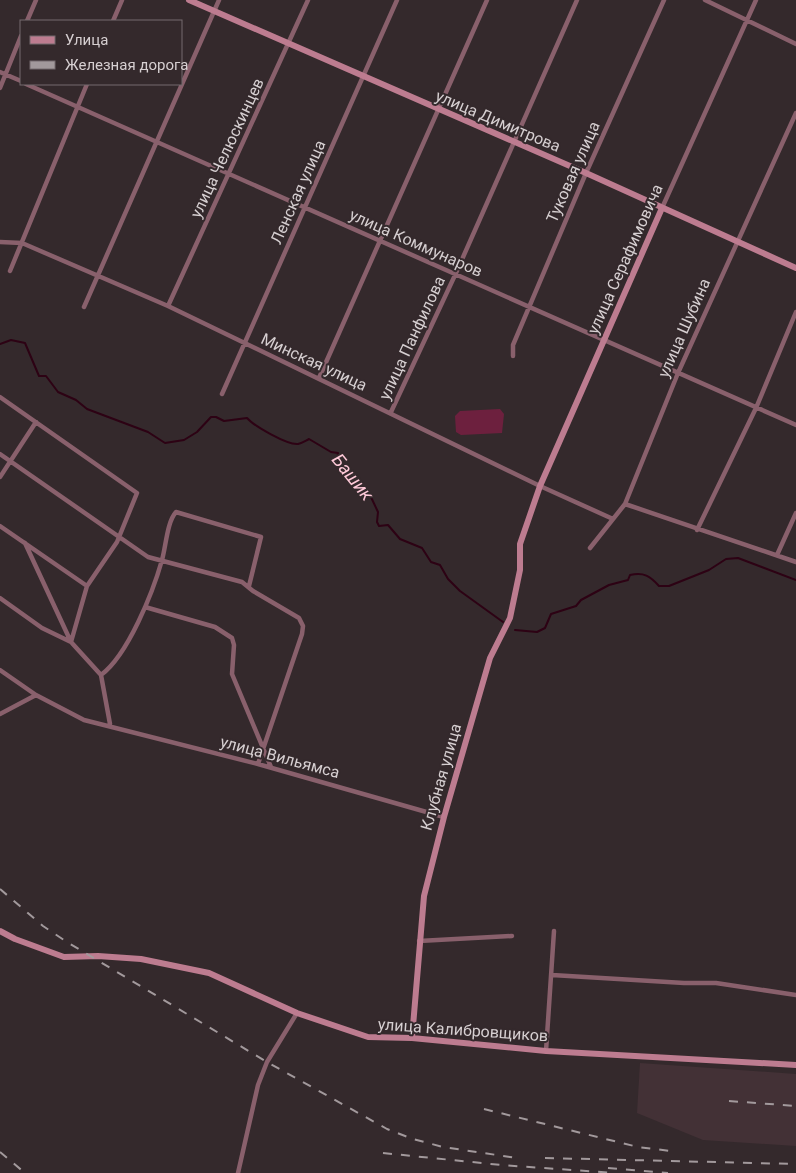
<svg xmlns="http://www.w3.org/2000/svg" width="796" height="1173" font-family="Roboto,sans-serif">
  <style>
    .built { fill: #433136 }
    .green { fill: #6d203e }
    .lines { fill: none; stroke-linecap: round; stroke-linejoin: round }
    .stream { stroke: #2d0214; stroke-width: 2 }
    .street { stroke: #89606c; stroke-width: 4.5 }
    .secondary { stroke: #bd7c90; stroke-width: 6 }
    .rail { stroke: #a2999c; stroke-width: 2; stroke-dasharray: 9 9; stroke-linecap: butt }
    .labels { text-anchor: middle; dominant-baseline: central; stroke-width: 4; stroke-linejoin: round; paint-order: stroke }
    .street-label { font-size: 16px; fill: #d6cfd1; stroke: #34292c }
    .water-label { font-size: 18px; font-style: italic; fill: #ffcad9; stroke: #34292c }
  </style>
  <rect width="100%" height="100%" fill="#34292c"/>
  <!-- built -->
  <path class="built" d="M640 1063 796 1074V1146L703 1140 637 1113Z"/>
  <!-- green -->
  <path class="green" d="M500 409 504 414 502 433 461 435 456 432 455 416 460 411Z"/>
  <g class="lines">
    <!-- stream -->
    <path class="stream" d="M0 344 11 340 25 343 39 376H46L58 392 76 400 87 409 148 432 165 443 184 440 197 432 211 417H216L224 421 247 418C254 426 287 445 298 444 302 443 305 441 309 439L331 452 338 453 337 460 349 471 364 492 370 495 378 512 377 522 379 526 388 525 400 539 422 548 431 562 440 565 448 579 460 591 503 622
      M515 630 537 632 545 628 551 614 576 606 581 600 609 585 628 580 630 575C644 572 650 576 659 586H669L709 570 726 559 738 558 796 580"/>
    <!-- street -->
    <path class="street" d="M705 0 796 44
      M27 21 36 0
      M113 21 122 0
      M0 72 21 81
      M26 84 796 425
      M0 88 21 36
      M662 208 756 0
      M0 242 22 243 168 306 540 486 613 519
      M10 271 87 84
      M168 306 308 0
      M84 307 219 0
      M513 356V345L586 173 664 0
      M319 378 487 0
      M222 394 397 0
      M0 397 137 493 117 542 87 586 71 642
      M391 412 456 273 577 0
      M0 454 148 557 242 582 253 591 299 618 303 626 302 634 258 764
      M0 477 36 422
      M625 504 796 562
      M0 526 87 586
      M697 530 756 408 796 312
      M25 543 71 642
      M590 548 625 504 678 373 796 113
      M777 555 796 513
      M0 598 42 628 71 642 101 675 110 724
      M145 607 215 627 232 638 234 645 232 674 271 767
      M0 670 36 695 84 720 258 764 444 817
      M101 675C128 655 153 592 162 560 166 546 167 522 176 512L261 537 249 586
      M0 714 36 695
      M419 941 512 936
      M552 975 684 983H716L796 995
      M546 1051 554 931
      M238 1173 258 1085 267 1062 297 1013"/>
    <!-- secondary -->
    <path class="secondary" d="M189 0 586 173 796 268
      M0 931 15 939 64 957 98 956 141 959 209 973 297 1013 368 1037 412 1038 546 1051 796 1065
      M412 1038 424 896 444 817 490 658 510 618 520 570V544L540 486 662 208"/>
    <!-- rail -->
    <path class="rail" d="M0 889 43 926 67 942 267 1062 387 1129 413 1139 443 1147 517 1158
      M729 1101 796 1106
      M484 1109 638 1147 671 1151
      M0 1152 25 1173
      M383 1153 501 1165 615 1173
      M545 1158 796 1164
      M608 1168 668 1173"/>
  </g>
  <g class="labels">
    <!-- street labels -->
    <g class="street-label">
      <text transform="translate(498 121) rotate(23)">улица Димитрова</text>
      <text transform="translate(227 148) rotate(-65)">улица Челюскинцев</text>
      <text transform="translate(573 172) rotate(-66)">Туковая улица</text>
      <text transform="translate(298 192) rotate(-66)">Ленская улица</text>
      <text transform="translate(416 243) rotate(24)">улица Коммунаров</text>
      <text transform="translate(625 259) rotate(-66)">улица Серафимовича</text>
      <text transform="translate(684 328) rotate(-66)">улица Шубина</text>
      <text transform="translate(412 338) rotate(-65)">улица Панфилова</text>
      <text transform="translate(314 362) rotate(25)">Минская улица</text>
      <text transform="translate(280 757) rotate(15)">улица Вильямса</text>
      <text transform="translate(441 777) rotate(-74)">Клубная улица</text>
      <text transform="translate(463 1030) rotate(4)">улица Калибровщиков</text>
    </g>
    <!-- water labels -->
    <g class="water-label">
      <text transform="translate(353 477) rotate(51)">Башик</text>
    </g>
  </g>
  <!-- legend -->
  <rect x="20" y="20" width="162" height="65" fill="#34292c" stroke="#756b6e"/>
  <rect x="30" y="36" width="25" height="8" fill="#bd7c90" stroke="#756b6e"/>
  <text x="65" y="45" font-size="15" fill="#d6cfd1">Улица</text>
  <rect x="30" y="61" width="25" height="8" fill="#a2999c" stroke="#756b6e"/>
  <text x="65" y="70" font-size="15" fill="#d6cfd1">Железная дорога</text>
</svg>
